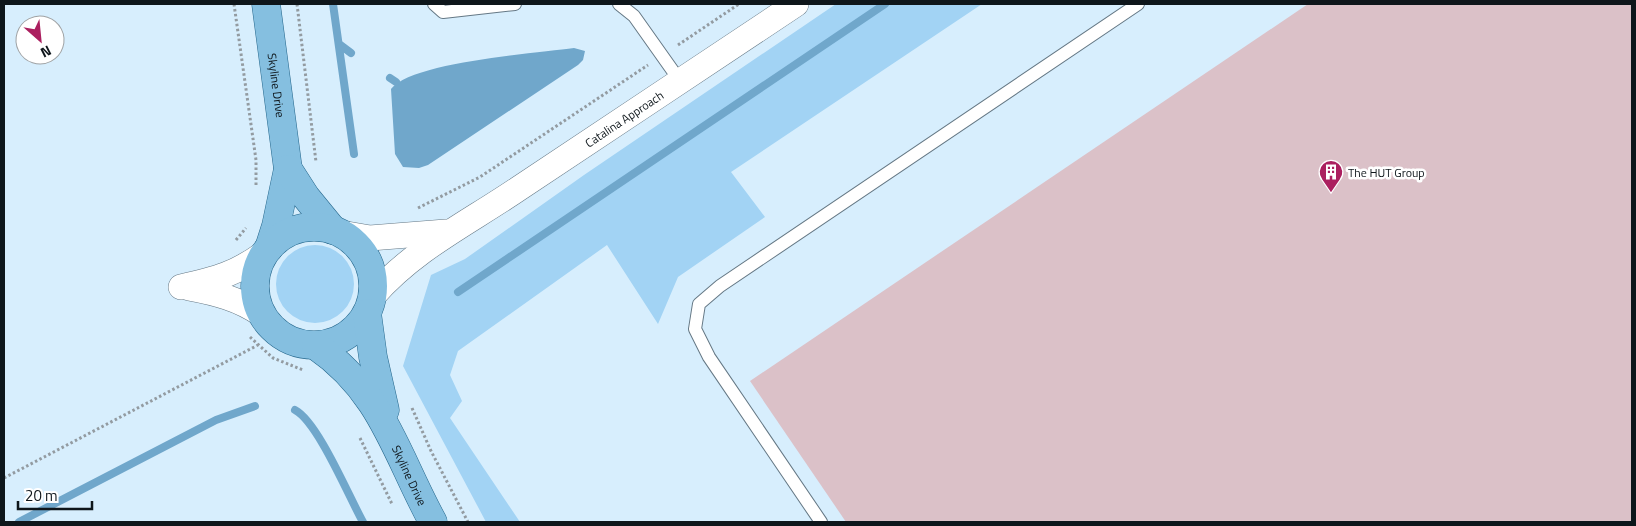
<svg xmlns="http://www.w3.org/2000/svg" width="1636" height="526" font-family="'Titillium Web',sans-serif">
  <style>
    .built { fill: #d7eefd; fill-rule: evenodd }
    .green { fill: #a2d3f4 }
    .water { fill: #70a7cb }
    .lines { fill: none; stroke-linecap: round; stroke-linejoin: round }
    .stream { stroke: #70a7cb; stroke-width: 8 }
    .building { fill: #dbc1c8 }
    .service-casing { stroke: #657885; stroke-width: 14 }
    .minor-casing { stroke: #657885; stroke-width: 26 }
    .primary-casing { stroke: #26688d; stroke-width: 29 }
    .path { stroke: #939ba1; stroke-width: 3; stroke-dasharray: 2.5 2.5; stroke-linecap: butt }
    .service { stroke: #fff; stroke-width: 12 }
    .minor { stroke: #fff; stroke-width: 25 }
    .primary { stroke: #85bfe0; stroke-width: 28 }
    .labels { text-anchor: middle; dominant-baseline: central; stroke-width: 5; stroke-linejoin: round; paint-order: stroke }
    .street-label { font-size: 12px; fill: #0e161b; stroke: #fff }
    .poi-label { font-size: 12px; fill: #0e161b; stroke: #fff; text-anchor: start }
  </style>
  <rect width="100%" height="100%" fill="#eff8fe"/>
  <!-- built -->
  <path class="built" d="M4 4H1632V522H4ZM25 25H55V55H25Z"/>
  <!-- green -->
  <path class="green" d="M836 4H982L731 172 765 217 678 277 658 324 607 245 458 351 450 375 462 401 450 418 520 522H486L403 366 431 275 465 259 584 175Z
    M276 284a39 39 0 1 1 78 0a39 39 0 1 1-78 0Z"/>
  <!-- water -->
  <path class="water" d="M574 48 585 51 583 60 578 65 428 165 419 168 403 167 395 154 391 89C411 62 537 53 574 48Z"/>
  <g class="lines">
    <!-- stream -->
    <path class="stream" d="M333 4 354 154
      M339 44 351 53
      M390 78 396 82
      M458 292 885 4
      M295 410C318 422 349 497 363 522
      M19 522 216 420 255 406"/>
  </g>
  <!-- building -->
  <path class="building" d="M1308 4H1632V522H846L750 381Z"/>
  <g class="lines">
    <!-- service casing -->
    <g class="service-casing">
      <path id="service" d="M434 4 443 12 515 4
        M619 4 634 16 680 81
        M821 522 709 357 695 329 699 304 720 286 1138 4"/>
    </g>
    <!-- minor casing -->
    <g class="minor-casing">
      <g id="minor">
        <path d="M341 233 370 238 446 232"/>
        <path d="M181 287C217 279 236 274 266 252"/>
        <path d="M189 288C216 293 239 299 261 314"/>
        <path id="s1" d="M373 296C414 249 468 223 518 189 611 127 703 66 796 4"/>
      </g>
    </g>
    <!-- primary casing -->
    <g class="primary-casing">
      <g id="primary">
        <path id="s2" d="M266 4 288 169 276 226 269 248"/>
        <path d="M288 169 306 197 333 230"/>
        <circle cx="314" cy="286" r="59"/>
        <path d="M367 313 373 357 385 410"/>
        <path id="s3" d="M316 346C383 392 396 455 433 522"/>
      </g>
    </g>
    <!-- path -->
    <path class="path" d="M234 4 256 160V186
      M297 4 316 162
      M678 45 739 4
      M418 208 480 177 648 65
      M236 240 246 228
      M250 337 273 358 303 370
      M412 408 431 451 468 522
      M360 438 392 504
      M4 478 258 345"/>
    <!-- service -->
    <use href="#service" class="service"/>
    <!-- minor -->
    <use href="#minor" class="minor"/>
    <!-- primary -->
    <use href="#primary" class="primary"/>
  </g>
  <!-- icons -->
  <defs>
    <g id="building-pin" transform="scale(1.25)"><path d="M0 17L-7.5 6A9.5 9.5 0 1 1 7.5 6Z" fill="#ab1f5f" stroke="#fff"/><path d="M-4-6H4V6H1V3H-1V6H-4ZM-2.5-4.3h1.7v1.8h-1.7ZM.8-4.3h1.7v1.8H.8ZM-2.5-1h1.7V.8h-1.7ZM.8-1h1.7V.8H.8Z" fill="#fff"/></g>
  </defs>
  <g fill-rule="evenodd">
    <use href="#building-pin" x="1331" y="172"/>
  </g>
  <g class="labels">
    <!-- street labels -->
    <g class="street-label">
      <text stroke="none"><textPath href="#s2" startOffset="82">Skyline Drive</textPath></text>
      <text stroke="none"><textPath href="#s1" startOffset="308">Catalina Approach</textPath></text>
      <text stroke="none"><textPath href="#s3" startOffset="162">Skyline Drive</textPath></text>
    </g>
    <!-- poi labels -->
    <g class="poi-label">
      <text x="1348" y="172">The HUT Group</text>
    </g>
  </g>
  <!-- border -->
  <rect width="1636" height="526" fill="none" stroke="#0e161b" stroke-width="10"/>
  <!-- north arrow -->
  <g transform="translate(40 40) rotate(153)"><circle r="24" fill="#ffffff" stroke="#9fa2a4"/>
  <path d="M0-4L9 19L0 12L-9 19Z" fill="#ab1f5f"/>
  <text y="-8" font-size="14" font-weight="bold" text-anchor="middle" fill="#0e161b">N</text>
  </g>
  <!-- scale -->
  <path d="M18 501v8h74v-8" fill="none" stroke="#0e161b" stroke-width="2.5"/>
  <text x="25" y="501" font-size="15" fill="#0e161b" stroke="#ffffff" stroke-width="4" paint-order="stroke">20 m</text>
</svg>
